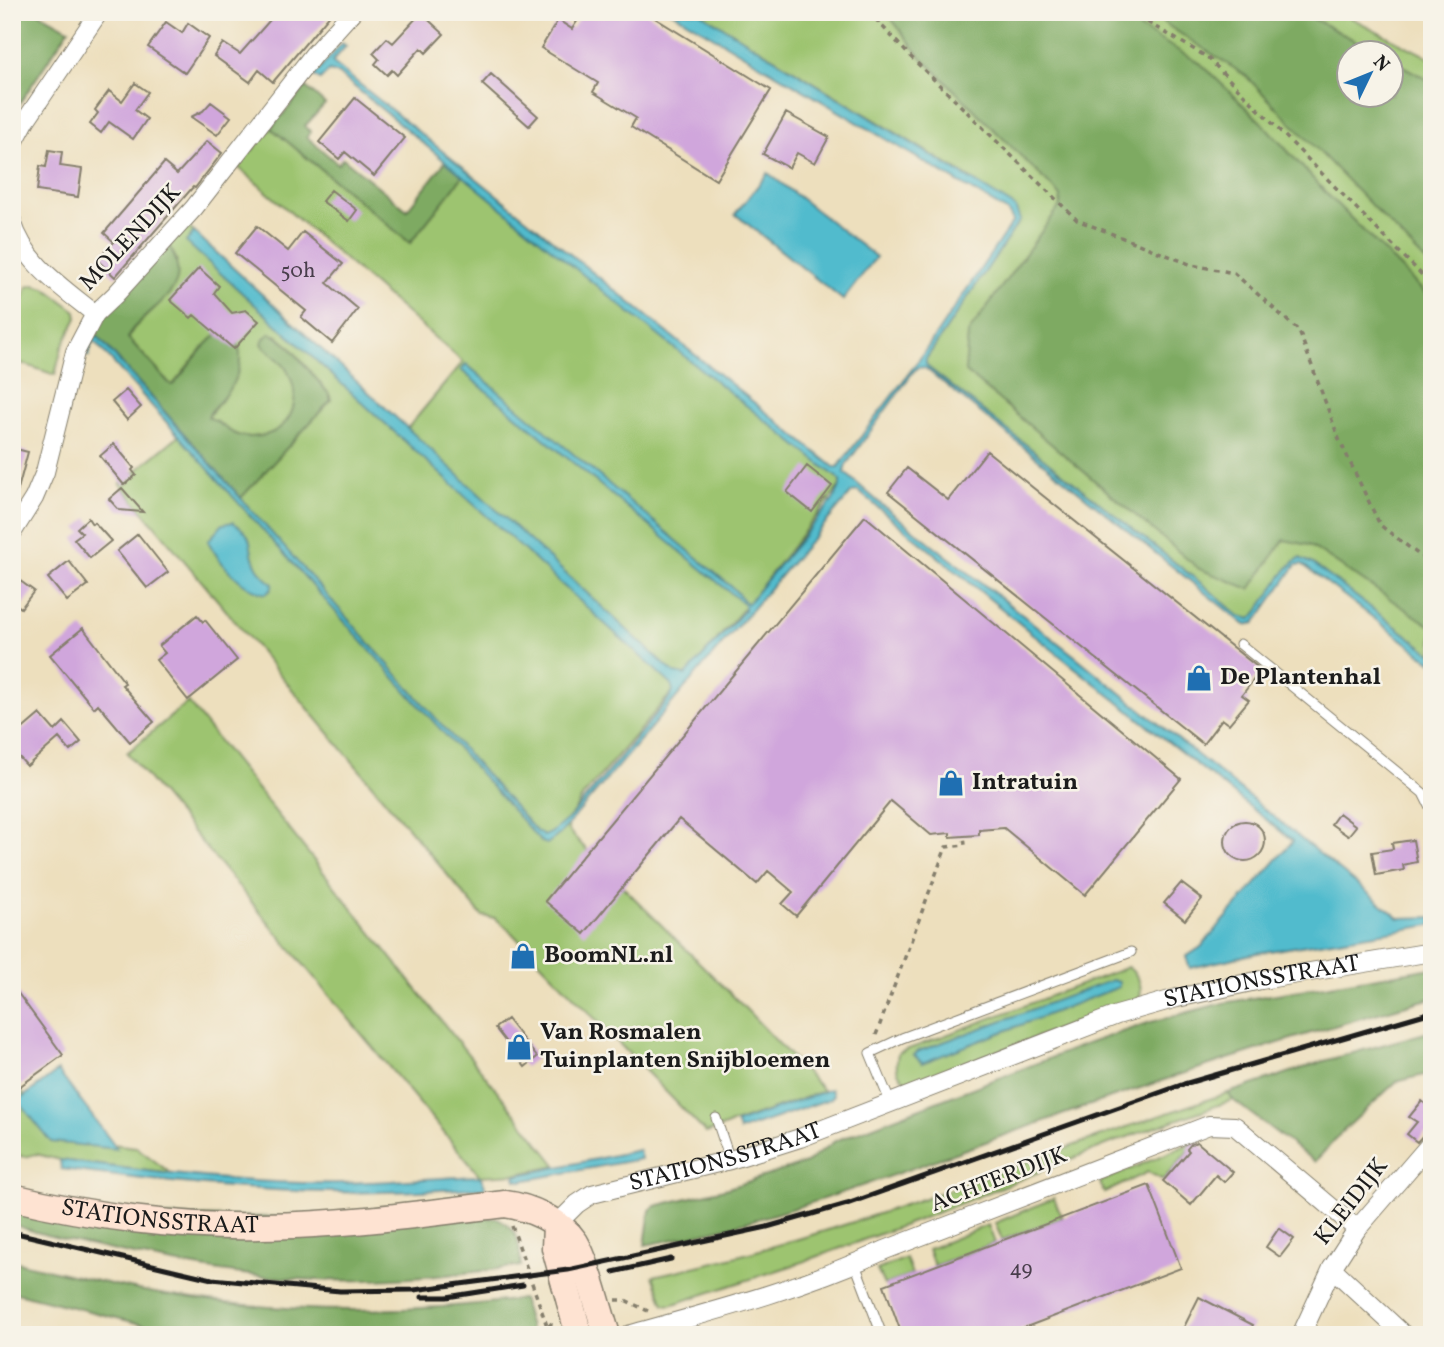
<svg xmlns="http://www.w3.org/2000/svg" width="1444" height="1347" font-family="Vollkorn,serif">
  <style>
    .green { fill: #9dc470; stroke: #5c7046; stroke-width: 2; fill-rule: evenodd }
    .forest { fill: #7eaa62; stroke: #4d633f; stroke-width: 2 }
    .water { fill: #51bbcd; stroke: #366c74; stroke-width: 2 }
    .building { fill: #d0a6dc }
    .lines { fill: none; stroke-linecap: round; stroke-linejoin: round }
    .lane-casing { stroke: #847e6c; stroke-width: 11 }
    .street-casing { stroke: #847e6c; stroke-width: 20 }
    .secondary-casing { stroke: #847e6c; stroke-width: 29 }
    .path { stroke: #847e6c; stroke-width: 3.5; stroke-dasharray: 5 5; stroke-linecap: butt }
    .lane { stroke: #fff; stroke-width: 9 }
    .street { stroke: #fff; stroke-width: 18 }
    .secondary { stroke: #fee3d2; stroke-width: 26 }
    .rail { stroke: #1c1c1c; stroke-width: 5 }
    .labels { text-anchor: middle; dominant-baseline: central; stroke-width: 5; stroke-linejoin: round; paint-order: stroke }
    .number-label { font-size: 21px; fill: #493e4c }
    .street-label { font-size: 24px; fill: #1c1c1c; stroke: #f7f3e8 }
    .poi-label { font-size: 24px; font-weight: bold; fill: #1c1c1c; stroke: #f7f3e8; text-anchor: start }
  </style>
  <rect width="100%" height="100%" fill="#f7f3e8"/>
  <filter id="ink" filterUnits="userSpaceOnUse"><feTurbulence type="fractalNoise" baseFrequency=".0143" numOctaves="2"/><feDisplacementMap in="SourceGraphic" scale="14" xChannelSelector="R" yChannelSelector="G"/><feConvolveMatrix kernelMatrix="1 2 1 2 8 2 1 2 1" color-interpolation-filters="sRGB"/></filter>
  <filter id="wash" filterUnits="userSpaceOnUse"><feTurbulence type="fractalNoise" baseFrequency=".00686" numOctaves="4" result="noise"/><feDisplacementMap in="SourceGraphic" scale="28" xChannelSelector="R" yChannelSelector="G"/><feGaussianBlur stdDeviation="1.57" result="paint"/><feColorMatrix in="noise" values="0 0 0 0 0 0 0 0 0 0 0 0 0 0 0 0 0 1.4 0 .05"/><feComposite in="paint" operator="in"/></filter>
  <g filter="url(#wash)">
    <rect width="100%" height="100%" fill="#eddfbd"/>
    <!-- green -->
    <path class="green" d="M699 12H1340L1432 59V654L1313 564 1300 558 1251 620 1239 616 1207 588 929 368 926 364V359L1020 220 970 178ZM1350 52H1392V94H1350Z
      M271 128 410 243 467 171 846 478 745 607 583 796 569 819 568 830 598 862 744 1007 824 1091 706 1133 507 928 495 918 482 916 120 484 183 432 241 497 331 400 329 394 288 345 276 335 265 348C271 352 278 356 282 362 312 397 288 444 241 436 229 434 219 421 208 417L224 397 202 349 172 386 128 338 134 328 161 302 177 260 168 244 186 225 406 430 463 362 238 167Z
      M34 285 45 288 76 311 77 318 62 347 55 375 12 360V310L22 302 27 287Z
      M188 702 557 1166 517 1174 480 1176 127 753Z
      M1128 967C1140 977 1142 984 1140 999L909 1084C896 1074 895 1069 898 1053Z
      M17 1086 55 1137 136 1147 172 1174 60 1160 36 1154 25 1157 12 1154V1090Z
      M1228 1093 1233 1100 1119 1140 921 1219 797 1264 671 1305 664 1304 653 1276C851 1235 1036 1154 1228 1093Z
      M1198 1140 1163 1180 1148 1172 1104 1193 1100 1182Z
      M1054 1198 1062 1218 1002 1240 995 1223Z
      M988 1225 995 1243 934 1266 928 1249Z
      M906 1258 912 1275 884 1285 877 1270Z"/>
    <!-- forest -->
    <path class="forest" d="M12 12H38L69 29 12 115Z
      M886 12H1112L1200 63 1264 125 1329 196 1432 300V627L1309 545 1284 540 1250 589 1199 569 965 371 968 333 1060 206 1061 196 922 58Z
      M1147 12H1301L1377 52H1350V94H1392V60L1432 82V268L1246 76Z
      M306 87 325 104 305 126 311 132 307 137 338 164 343 158 407 210 449 157 467 171 410 243 271 128Z
      M168 244C190 281 172 292 145 317 138 324 130 329 128 338L169 383 172 385 175 383 202 349 218 333 236 339C246 361 237 381 222 399 217 405 211 409 208 417 219 421 229 434 241 436 282 443 307 409 288 372 282 359 270 355 262 344L264 338 271 333 288 345 329 394 331 400 241 498 93 331 100 321Z
      M1432 968V998C1289 1037 1148 1084 1008 1134 889 1176 771 1223 645 1245L650 1210 655 1206 728 1188 806 1163 835 1141 1089 1043 1151 1022 1223 1003Z
      M1432 1031V1073L1396 1082 1340 1134 1315 1162 1233 1100 1228 1093 1324 1061Z
      M12 1206 64 1216 498 1218C520 1231 519 1242 521 1266 447 1276 372 1284 298 1279 238 1276 178 1265 120 1252 83 1244 47 1237 12 1224Z
      M12 1261C66 1273 119 1288 173 1296 288 1314 407 1314 522 1299L532 1335H192L177 1333 12 1292Z"/>
    <!-- water -->
    <path class="water" d="M672 12H699L1015 207 1020 220 926 359V364L929 368 1207 588 1239 616 1251 619C1268 603 1281 568 1300 558L1313 564 1432 654V662L1302 564 1296 565 1255 623 1245 625 925 368 918 367 913 372 846 465 844 472 882 505 1075 656 1399 918 1432 917V925L1257 953 1190 968 1186 957 1201 947 1293 841 1035 636 858 491 852 492 560 834 547 844 541 842 95 342H92L89 356 84 355 92 336 98 337 536 831 544 836 551 833 570 817 669 699 673 692 672 685 186 242 194 232 674 673 686 675 745 610 744 604 461 370 466 364 733 588 747 604 833 500 840 487V480L615 301 339 74 329 71 320 80 314 76 342 43 346 46 332 62 834 467H838L921 357 1013 221 1008 212Z
      M768 173 876 257 843 300 735 214Z
      M233 522C259 539 245 545 257 567 260 573 267 579 273 584L271 590 266 594C242 589 219 563 208 541L223 524Z
      M1112 980 1119 982V987L922 1063 914 1055 919 1051Z
      M58 1071 117 1149 51 1142 18 1101Z
      M831 1089 833 1096 830 1099 739 1131 736 1123Z
      M639 1150 641 1159 521 1181 516 1180 515 1176Z
      M60 1160C153 1172 247 1185 342 1183 388 1182 434 1178 480 1176L485 1185 484 1188C432 1190 380 1194 328 1192 239 1190 150 1181 61 1169Z"/>
    <g id="blocks">
      <!-- building -->
      <path class="building" d="M277 12H332L273 82 259 70 250 82 214 56 223 43 240 54Z
        M583 12H645L771 90 716 180 631 127 636 118 593 92 598 83 541 48 558 20 572 29Z
        M421 13 444 34 426 53 421 48 397 75 392 70 387 75 375 64 379 59 373 53 387 38 393 43Z
        M166 22 182 33 188 23 209 38 185 73 148 47Z
        M491 74 538 116 529 126 482 84Z
        M135 83 148 92 135 110 147 119 133 139 109 122 101 133 90 124 98 113 95 110 109 91 122 101Z
        M355 98 405 138 374 176 345 152 339 159 319 142Z
        M211 102 231 117 217 135 191 117 203 111Z
        M786 113 829 137 815 163 797 153 789 168 763 154Z
        M207 141 222 153 195 188 193 187 115 277 97 260 114 242 104 233 164 163 177 174Z
        M49 150 62 152 60 166 82 169 78 197 37 191 40 166 46 167Z
        M331 190 357 210 349 221 322 201Z
        M257 226 288 251 303 232 343 264 327 283 358 309 332 343 301 317 306 311 235 253Z
        M199 268 219 286 214 293 232 313 246 310 259 321 234 349 194 315 191 318 170 300Z
        M126 390 141 407 127 420 112 402Z
        M114 444 134 468 132 470 136 475 124 485 100 456Z
        M12 448 28 452 17 493H12Z
        M987 451 1261 670 1242 695 1249 700 1229 724 1222 719 1203 744 888 492 907 468 948 500Z
        M807 466 832 486 812 512 787 492Z
        M122 488 143 512 119 510 109 499Z
        M865 516 1181 779 1085 895 1004 828 979 830V835L964 836 950 837V833L931 835 891 801 796 916 782 904 793 892 768 871 757 884 679 819 584 934 545 901Z
        M88 518 92 524 94 522 111 541 90 558 74 539 82 533 77 528Z
        M138 534 168 572 147 588 117 551Z
        M69 561 88 585 67 601 48 578Z
        M12 575 34 591 21 608 12 601Z
        M197 615 203 622 205 620 237 660 188 700 156 660 165 653 159 646Z
        M83 628 125 683 122 685 154 722 130 742 98 704 94 708 50 655Z
        M40 714 55 731 64 722 81 742 70 751 59 738 27 766 12 749V738Z
        M1339 813 1356 826 1348 836 1331 824Z
        M1225 841a20 20 0 1 1 40 0a20 20 0 1 1-40 0Z
        M1413 840 1417 862 1403 865 1404 870 1376 875 1372 852 1393 849 1392 843Z
        M1181 883 1202 899 1185 920 1164 903Z
        M12 985 63 1055 12 1092Z
        M507 1019 537 1057 525 1067 495 1028Z
        M1422 1101 1429 1107 1432 1103V1131L1424 1134 1417 1142 1407 1134 1417 1122 1409 1117Z
        M1197 1142 1233 1172 1224 1182 1216 1175 1191 1205 1163 1181 1189 1151 1187 1149 1191 1144Z
        M1149 1185 1181 1268 1005 1335H902L884 1285Z
        M1279 1228 1294 1239 1280 1257 1266 1247Z
        M1199 1297 1253 1325 1247 1335H1180Z"/>
    </g>
  </g>
  <g filter="url(#ink)">
    <use href="#blocks" fill-opacity="0" stroke="#847e6c" stroke-width="2"/>
    <g class="lines">
      <!-- lane casing -->
      <g class="lane-casing">
        <path id="lane" d="M1240 644 1423 793 1432 811
          M891 1104 870 1053 902 1038 1131 952
          M716 1118 730 1160
          M855 1264 882 1335"/>
      </g>
      <!-- street casing -->
      <g class="street-casing">
        <g id="street">
          <path d="M12 146 26 120 99 12"/>
          <path d="M12 221C24 263 62 287 95 314"/>
          <path d="M12 533 34 498 45 472 75 352 95 314 115 295 194 208 314 54 352 12"/>
          <path id="s1" d="M556 1225 577 1204 592 1194 730 1160 800 1138 1117 1015 1177 998 1261 980 1432 952"/>
          <path d="M1332 1268 1404 1335"/>
          <path d="M628 1335C715 1311 803 1288 885 1250L1209 1125 1235 1126 1357 1229"/>
          <path d="M1301 1335 1332 1268 1357 1229 1432 1142"/>
        </g>
      </g>
      <!-- secondary casing -->
      <g class="secondary-casing">
        <g id="secondary">
          <path id="s2" d="M12 1197C90 1216 180 1228 261 1226 342 1225 424 1214 505 1204 529 1207 561 1221 575 1242 587 1262 599 1311 607 1335"/>
          <path d="M556 1225 555 1248 579 1335"/>
        </g>
      </g>
      <!-- path -->
      <path class="path" d="M869 12 909 55 1077 220 1192 265 1234 273 1299 331 1339 439 1380 525 1432 565
        M1130 12 1207 57 1432 285
        M876 1035 946 847 965 845 964 836
        M512 1226 547 1326
        M616 1300H625L648 1311
        M543 1335 553 1321"/>
      <!-- lane -->
      <use href="#lane" class="lane"/>
      <!-- street -->
      <use href="#street" class="street"/>
      <!-- secondary -->
      <use href="#secondary" class="secondary"/>
      <!-- rail -->
      <path class="rail" d="M12 1232 212 1279 340 1291 414 1290 568 1270 767 1227 847 1204 1184 1084 1432 1012
        M613 1272 671 1259
        M422 1297H447L523 1285"/>
    </g>
  </g>
  <!-- icons -->
  <defs>
    <g id="shop-bare" transform="scale(2.1)"><path d="M-5-2.5h2.3a2.7 3.5 0 0 1 5.4 0H5L5.5 6h-11ZM-1.5-2.5h3a1.5 2.3 0 0 0-3 0Z" fill="#1f6fb2" stroke="#f7f3e8" stroke-width="2.5" paint-order="stroke"/></g>
  </defs>
  <g fill-rule="evenodd">
    <use href="#shop-bare" x="1199" y="678"/>
    <use href="#shop-bare" x="951" y="783"/>
    <use href="#shop-bare" x="523" y="956"/>
    <use href="#shop-bare" x="519" y="1047"/>
  </g>
  <g class="labels">
    <!-- number labels -->
    <g class="number-label">
      <text x="298" y="271">50h</text>
      <text x="1021" y="1269">49</text>
    </g>
    <!-- street labels -->
    <g class="street-label">
      <text transform="translate(131 238) rotate(-47)">MOLENDIJK</text>
      <text stroke="none"><textPath href="#s1" startOffset="752">STATIONSSTRAAT</textPath></text>
      <text stroke="none"><textPath href="#s1" startOffset="186">STATIONSSTRAAT</textPath></text>
      <text transform="translate(999 1180) rotate(-21)">ACHTERDIJK</text>
      <text transform="translate(1352 1202) rotate(-52)">KLEIDIJK</text>
      <text stroke="none"><textPath href="#s2" startOffset="150">STATIONSSTRAAT</textPath></text>
    </g>
    <!-- poi labels -->
    <g class="poi-label">
      <text x="1220" y="678">De Plantenhal</text>
      <text x="972" y="783">Intratuin</text>
      <text x="544" y="956">BoomNL.nl</text>
      <text x="540" y="1033">Van Rosmalen<tspan x="540" dy="28">Tuinplanten Snijbloemen</tspan></text>
    </g>
  </g>
  <!-- margin -->
  <rect width="1444" height="1347" fill="none" stroke="#f7f3e8" stroke-width="42"/>
  <!-- north arrow -->
  <g transform="translate(1370 74) rotate(47)"><circle r="33" fill="#f7f3e8" stroke="#9f9d96" stroke-width="2"/>
  <path d="M0-5L12 26L0 18L-12 26Z" fill="#1f6fb2"/>
  <text y="-10" font-size="19" font-weight="bold" text-anchor="middle" fill="#1c1c1c">N</text>
  </g>
</svg>
